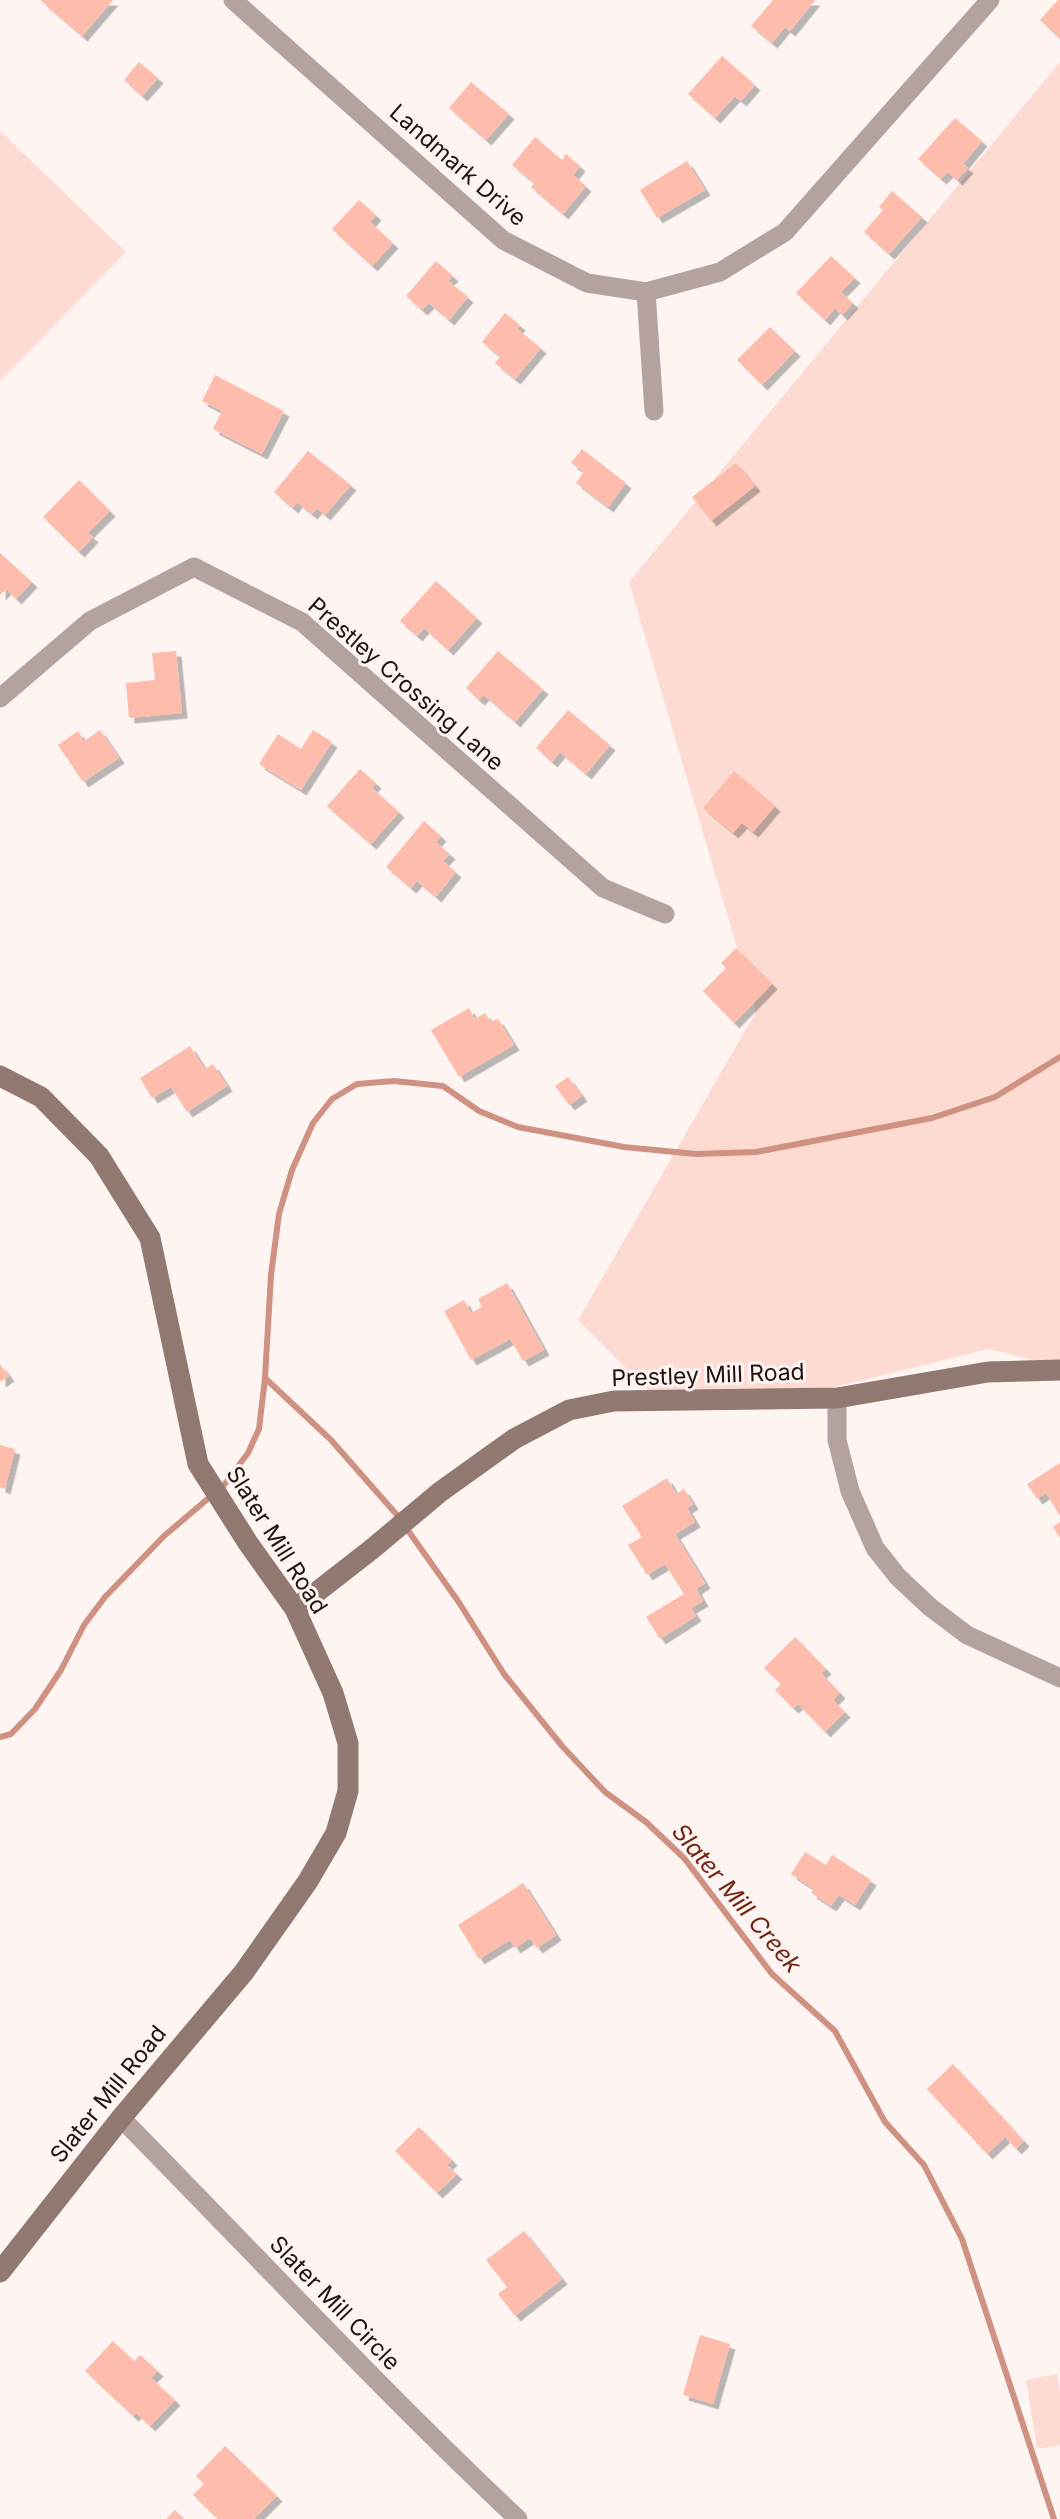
<svg xmlns="http://www.w3.org/2000/svg" width="1060" height="2519" font-family="Inter,sans-serif">
  <style>
    .green { fill: #fddbd2 }
    .lines { fill: none; stroke-linecap: round; stroke-linejoin: round }
    .stream { stroke: #cf9181; stroke-width: 6 }
    .building { fill: #febdac; filter: url(#shadow) }
    .street { stroke: #b3a29d; stroke-width: 19 }
    .secondary { stroke: #917972; stroke-width: 21 }
    .labels { text-anchor: middle; dominant-baseline: central; stroke-width: 6; stroke-linejoin: round; paint-order: stroke }
    .street-label { font-size: 23px; fill: #20130f; stroke: #fef5f3 }
    .water-label { font-size: 24px; font-style: italic; fill: #702513; stroke: #fef5f3 }
  </style>
  <defs>
    <filter id="shadow"><feDropShadow dx="5.5" dy="5.5" stdDeviation="0" flood-color="#0004"/></filter>
  </defs>
  <rect width="100%" height="100%" fill="#fef5f3"/>
  <!-- green -->
  <path class="green" d="M1060 62V1367L989 1349 818 1391 657 1400 578 1320 756 1012 629 582Z
    M0 131 126 252 0 381Z
    M1057 2374 1060 2391V2445L1037 2449 1026 2380Z"/>
  <g class="lines">
    <!-- stream -->
    <path class="stream" d="M265 1378 331 1440 397 1515 458 1601 504 1674 562 1746 605 1792 646 1822 684 1858 772 1974 835 2031 885 2122 924 2165 962 2239 1054 2519
      M0 1737 11 1734 35 1709 61 1670 84 1625 105 1597 164 1536 224 1485 248 1453 259 1429 265 1378 271 1275 279 1214 292 1170 313 1123 332 1099 357 1084 394 1081 443 1086 479 1111 518 1127 624 1147 696 1154 756 1152 932 1118 995 1097 1060 1057"/>
  </g>
  <!-- building -->
  <path class="building" d="M40 0H113L82 36Z
    M773 0H815L790 31 785 27 772 43 751 26Z
    M1058 0H1060V39L1040 20Z
    M722 56 755 85 741 101 735 96 715 118 688 94Z
    M139 62 158 78 142 96 124 80Z
    M471 82 509 114 486 140 449 108Z
    M955 118 982 141 963 164 968 168 957 180 948 172 941 179 918 159Z
    M535 137 562 160 566 154 580 166 573 175 586 186 563 214 531 187 534 183 512 165Z
    M687 161 705 190 657 218 640 190Z
    M892 191 922 217 889 254 864 232 883 210 879 207Z
    M359 200 376 215 370 222 393 243 372 266 332 229Z
    M831 256 855 278 841 292 853 303 842 315 835 308 825 320 796 293Z
    M436 261 453 276 448 281 468 297 449 320 429 303 422 310 406 296Z
    M505 313 520 325 517 329 541 348 515 379 495 363 500 357 482 342Z
    M770 327 795 351 762 385 737 360Z
    M215 375 284 411 262 454 213 429 222 411 202 401Z
    M582 449 626 483 608 507 576 483 584 472 571 463Z
    M308 451 351 485 325 515 317 508 312 514 297 502 293 508 274 492Z
    M736 463 755 486 711 521 692 497Z
    M79 480 110 511 88 533 93 537 79 552 43 517Z
    M0 553 32 582 16 599 6 589 0 595Z
    M436 581 477 618 448 650 424 628 417 636 400 621Z
    M176 651 182 713 129 718 126 683 155 680 152 653Z
    M498 651 543 689 515 722 484 695 479 700 466 688Z
    M568 710 610 745 586 774 560 752 552 762 536 748Z
    M100 730 119 758 83 782 58 745 78 731 84 741Z
    M313 730 332 742 301 790 259 764 278 734 301 749Z
    M360 769 376 783 372 788 399 812 371 844 327 806Z
    M734 771 775 806 753 832 742 823 733 833 703 808Z
    M424 821 441 836 436 842 450 854 443 861 456 872 436 897 417 881 411 888 386 867Z
    M736 948 772 984 734 1023 703 991 726 968 721 963Z
    M469 1008 475 1019 485 1013 491 1022 498 1019 514 1045 459 1077 431 1030Z
    M190 1046 205 1069 213 1064 227 1086 187 1112 171 1087 152 1098 140 1078Z
    M568 1077 582 1096 569 1105 555 1086Z
    M507 1283 544 1350 523 1361 510 1339 471 1360 444 1311 464 1300 471 1313 482 1307 478 1299Z
    M0 1364 9 1376 0 1382Z
    M0 1445 15 1449 5 1489 0 1487Z
    M1060 1463V1516L1046 1493 1037 1499 1027 1484Z
    M667 1478 676 1494 684 1489 693 1504 687 1508 695 1522 675 1534 705 1583 696 1589 703 1601 691 1608 696 1616 660 1639 646 1617 684 1594 665 1564 647 1575 628 1545 642 1537 622 1506Z
    M1060 1522V1538L1053 1527Z
    M795 1637 826 1669 821 1673 840 1693 833 1700 845 1712 825 1732 798 1704 793 1708 775 1690 781 1684 764 1668Z
    M805 1852 826 1865 832 1855 871 1880 855 1905 839 1895 831 1906 811 1893 814 1889 791 1874Z
    M523 1883 556 1935 537 1948 530 1938 515 1948 510 1940 479 1959 458 1925Z
    M953 2064 1024 2141 1016 2149 1005 2137 987 2154 927 2089Z
    M419 2127 452 2160 447 2165 457 2174 437 2193 395 2151Z
    M524 2231 562 2279 515 2316 498 2294 507 2287 486 2260Z
    M700 2335 730 2344 713 2404 683 2395Z
    M113 2341 134 2361 140 2355 158 2371 151 2378 175 2400 150 2426 136 2413 133 2416 85 2371Z
    M225 2446 277 2496 254 2519H218L193 2495 204 2484 196 2476Z
    M175 2510 184 2519H166Z"/>
  <g class="lines">
    <!-- street -->
    <path class="street" d="M233 0 503 240 587 283 646 292 720 272 785 232 990 0
      M646 292 654 411
      M0 698 90 621 194 567 302 622 603 888 665 914
      M837 1398V1440L850 1491 875 1548 898 1577 930 1607 967 1635 1060 1678
      M121 2118C253 2252 381 2390 518 2519"/>
    <!-- secondary -->
    <path class="secondary" d="M0 1076 41 1097 99 1156 150 1238 198 1464 248 1543 295 1609 333 1693 348 1743V1791L336 1833 308 1881 244 1972 121 2118 0 2272
      M295 1609 372 1549 440 1492 514 1439 569 1410 614 1401 837 1398 988 1372 1060 1370"/>
  </g>
  <g class="labels">
    <!-- street labels -->
    <g class="street-label">
      <text transform="translate(458 165) rotate(41)">Landmark Drive</text>
      <text transform="translate(406 684) rotate(41)">Prestley Crossing Lane</text>
      <text transform="translate(708 1375) rotate(-2)">Prestley Mill Road</text>
      <text transform="translate(277 1540) rotate(58)">Slater Mill Road</text>
      <text transform="translate(108 2094) rotate(-51)">Slater Mill Road</text>
      <text transform="translate(335 2303) rotate(46)">Slater Mill Circle</text>
    </g>
    <!-- water labels -->
    <g class="water-label">
      <text transform="translate(737 1898) rotate(50)">Slater Mill Creek</text>
    </g>
  </g>
</svg>
